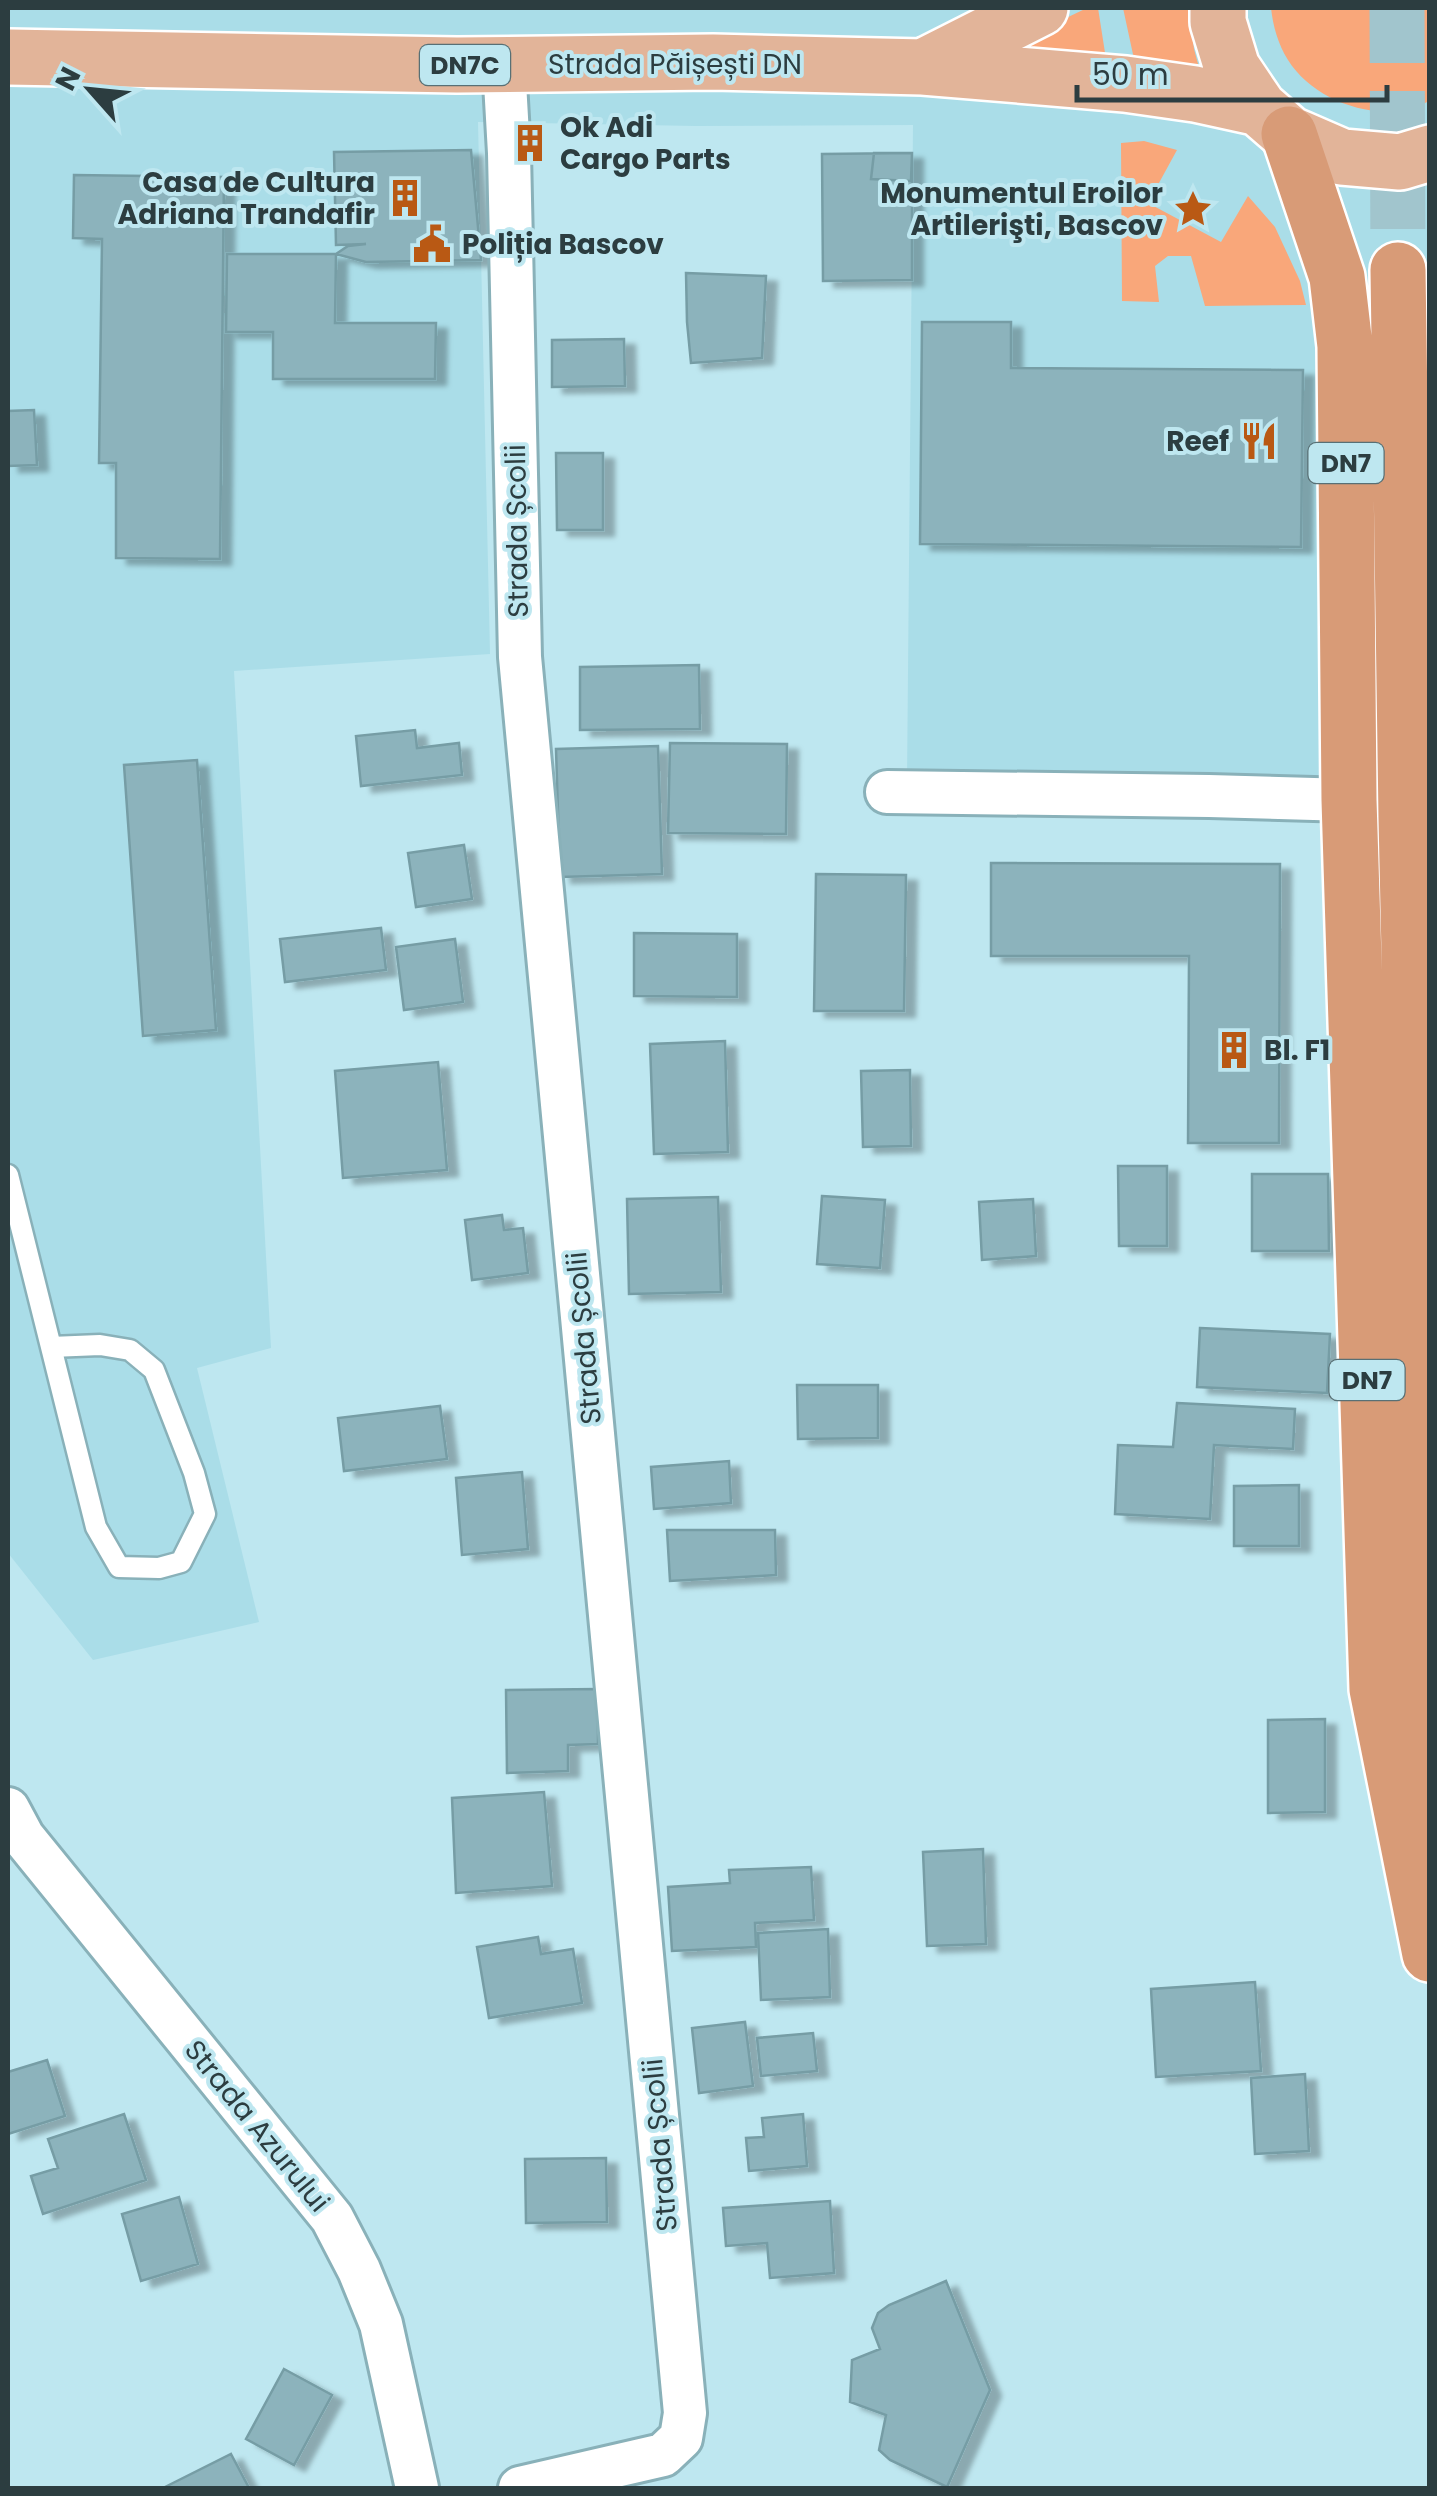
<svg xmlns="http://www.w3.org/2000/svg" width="1437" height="2496" font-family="Poppins,sans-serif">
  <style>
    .built { fill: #aadde8 }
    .green { fill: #f9a77a }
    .building { fill: #8cb3bc; stroke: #769da5; stroke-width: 2.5; filter: url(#shadow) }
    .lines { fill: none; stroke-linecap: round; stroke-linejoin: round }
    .trunk-tunnel { stroke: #a1c5cd; stroke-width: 55; stroke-dasharray: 55 28; stroke-linecap: butt }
    .service-casing { stroke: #89b1b9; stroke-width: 25 }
    .minor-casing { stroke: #89b1b9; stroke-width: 48 }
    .primary-casing { stroke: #fff; stroke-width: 60 }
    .trunk-casing { stroke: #fff; stroke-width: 60 }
    .service { stroke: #fff; stroke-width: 20 }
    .minor { stroke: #fff; stroke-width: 42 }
    .primary { stroke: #e2b499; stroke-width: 55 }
    .trunk { stroke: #d89b77; stroke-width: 55 }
    .labels { text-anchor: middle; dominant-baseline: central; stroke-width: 8; stroke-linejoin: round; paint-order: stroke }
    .shield { fill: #bee7f0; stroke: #587075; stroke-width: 2.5 }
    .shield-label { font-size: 25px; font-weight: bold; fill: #2c3d40 }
    .street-label { font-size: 28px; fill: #2c3d40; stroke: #bee7f0 }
    .poi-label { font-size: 28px; font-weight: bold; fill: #2c3d40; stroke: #bee7f0; text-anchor: start }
  </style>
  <defs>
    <filter id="shadow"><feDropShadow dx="11" dy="6" stdDeviation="2.5" flood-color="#0004"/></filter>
  </defs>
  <rect width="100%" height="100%" fill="#bee7f0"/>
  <!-- built -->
  <path class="built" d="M8 8H1429V791L907 781 913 125 696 126 478 122 490 654 234 671 271 1348 197 1368 259 1622 93 1660 8 1553Z"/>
  <!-- green -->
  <path class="green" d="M1087 8H1098L1106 59 997 51Z
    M1123 8H1189L1194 49 1201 75 1134 59Z
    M1271 8H1429V101C1383 126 1315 103 1288 60 1278 44 1273 26 1271 8Z
    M1144 141 1177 150 1148 203 1221 242 1248 196 1275 227 1300 281 1306 305 1205 306 1191 256H1168L1155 266 1159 302 1122 301 1121 143Z"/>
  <!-- building -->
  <path class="building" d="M471 150 481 260 366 262 336 254 348 246 366 244 336 245 334 152Z
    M874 153H912L911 181 871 179Z
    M912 153V280L823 281 822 154Z
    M74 175 224 177 220 559 116 558V463H99L102 239 73 238Z
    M227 254H336L335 323H436L435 379H273V332H226Z
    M686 273 766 276 762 358 691 363 687 322Z
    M922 322H1011V368L1303 370 1301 547 920 544Z
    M624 339 625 386 552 387V340Z
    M34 410 37 465 8 466V411Z
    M556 453H603V530H557Z
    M699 665 700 729 580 730V667Z
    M415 730 417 748 459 743 462 775 361 786 356 736Z
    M670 743 787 744 786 834 668 833Z
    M658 746 662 874 560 877 556 749Z
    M197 760 216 1030 143 1036 124 765Z
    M464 845 472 899 416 907 408 853Z
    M991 863 1280 864 1279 1143H1188L1189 956H991Z
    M816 874 906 875 904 1011H814Z
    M381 928 386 970 285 982 280 939Z
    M634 933 737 934V997L634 996Z
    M455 939 463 1002 404 1010 396 947Z
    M725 1041 728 1152 654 1154 650 1044Z
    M438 1062 447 1170 343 1178 335 1071Z
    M910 1070 911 1146 863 1147 861 1071Z
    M1118 1166H1167V1246H1119Z
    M1252 1174H1328L1329 1251H1252Z
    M822 1196 885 1200 880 1268 817 1264Z
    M718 1197 721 1292 629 1294 627 1199Z
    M1033 1199 1036 1256 982 1260 979 1202Z
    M502 1215 504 1230 523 1228 528 1273 472 1280 465 1220Z
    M1200 1328 1330 1334 1327 1393 1197 1387Z
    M797 1385H878V1438L798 1439Z
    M1177 1403 1295 1409 1293 1449 1214 1445 1210 1519 1115 1514 1118 1445 1173 1447Z
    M440 1406 447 1459 344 1471 338 1418Z
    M729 1461 731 1503 654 1509 651 1467Z
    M522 1472 528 1549 462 1555 456 1478Z
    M1299 1485V1546H1234V1486Z
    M667 1530H775L776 1575 670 1581Z
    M598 1689V1744L568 1745V1771L507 1773 506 1690Z
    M1325 1719V1812L1268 1813V1720Z
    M544 1792 552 1886 456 1893 452 1798Z
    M983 1849 986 1944 927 1946 923 1852Z
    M811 1867 814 1920 755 1923 756 1947 672 1951 668 1887 730 1883 729 1870Z
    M828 1929 830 1997 761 2000 758 1933Z
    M538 1937 541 1954 573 1949 582 2003 489 2018 477 1947Z
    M1255 1982 1261 2071 1156 2077 1151 1989Z
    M745 2022 753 2086 699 2093 692 2028Z
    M813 2033 817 2071 761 2076 757 2038Z
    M47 2060 65 2116 8 2134V2072Z
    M1305 2074 1309 2151 1255 2154 1251 2078Z
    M124 2114 146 2180 43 2214 31 2176 58 2168 48 2139Z
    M803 2114 807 2166 749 2171 746 2138 764 2137 762 2118Z
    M606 2158 607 2222 526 2223 525 2159Z
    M179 2197 198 2264 141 2281 122 2214Z
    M830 2201 834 2273 770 2278 767 2243 726 2246 723 2208Z
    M946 2281 990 2390 947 2487 890 2460 879 2450 886 2415 850 2402 852 2360 880 2349 872 2328 878 2313 889 2305Z
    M284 2369 332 2395 294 2465 246 2439Z
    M231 2454 249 2488H163Z"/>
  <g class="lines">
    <!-- trunk-tunnel -->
    <path class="trunk-tunnel" d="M1397 8 1398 270"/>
    <!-- service casing -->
    <g class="service-casing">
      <path id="service" d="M8 1175 96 1527 119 1567 159 1568 181 1562 205 1514 194 1473 154 1370 130 1350 100 1345 51 1347"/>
    </g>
    <!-- minor casing -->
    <g class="minor-casing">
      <path id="minor" d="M504 65 509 153 520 657 685 2413 681 2438 663 2455 520 2488
        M887 792 1209 796 1349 800
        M8 1809 23 1837 332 2218 359 2270 381 2324 417 2488"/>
    </g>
    <!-- primary casing -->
    <g class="primary-casing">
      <path id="primary" d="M1218 8V22L1232 68 1259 108 1289 134 1342 157 1400 162 1430 153
        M8 57 457 65 713 62 923 67 1125 84 1195 94 1259 108
        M923 67 1040 8"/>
    </g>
    <!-- trunk casing -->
    <g class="trunk-casing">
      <path id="trunk" d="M1289 134 1337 277 1345 346 1349 800 1377 1689 1430 1954
        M1398 270 1406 817 1428 1812"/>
    </g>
    <!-- service -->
    <use href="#service" class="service"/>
    <!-- minor -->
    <use href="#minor" class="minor"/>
    <!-- primary -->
    <use href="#primary" class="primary"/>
    <!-- trunk -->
    <use href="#trunk" class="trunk"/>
  </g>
  <!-- icons -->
  <defs>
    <g id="building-bare" transform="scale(3)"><path d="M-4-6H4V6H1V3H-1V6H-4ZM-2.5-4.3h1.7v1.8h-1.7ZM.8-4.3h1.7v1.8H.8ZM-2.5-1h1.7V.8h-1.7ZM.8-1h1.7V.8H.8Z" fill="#b95914" stroke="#bee7f0" stroke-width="2.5" paint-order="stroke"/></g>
    <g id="sight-bare" transform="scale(3)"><path d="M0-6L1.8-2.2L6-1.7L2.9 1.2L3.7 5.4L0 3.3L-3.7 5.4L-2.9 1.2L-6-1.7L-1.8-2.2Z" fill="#b95914" stroke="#bee7f0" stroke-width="2.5" paint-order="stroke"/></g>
    <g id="civic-bare" transform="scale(3)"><path d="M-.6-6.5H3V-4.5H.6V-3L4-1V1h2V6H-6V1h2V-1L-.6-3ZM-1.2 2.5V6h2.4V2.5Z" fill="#b95914" stroke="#bee7f0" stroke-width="2.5" paint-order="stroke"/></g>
    <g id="restaurant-bare" transform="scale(3)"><path d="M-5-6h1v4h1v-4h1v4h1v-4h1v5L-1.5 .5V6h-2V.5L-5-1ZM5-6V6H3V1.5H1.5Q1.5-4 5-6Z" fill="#b95914" stroke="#bee7f0" stroke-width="2.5" paint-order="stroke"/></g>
  </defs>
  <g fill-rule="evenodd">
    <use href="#building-bare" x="530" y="143"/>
    <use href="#building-bare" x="405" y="198"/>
    <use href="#sight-bare" x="1193" y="209"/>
    <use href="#civic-bare" x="432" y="244"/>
    <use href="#restaurant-bare" x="1259" y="441"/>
    <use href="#building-bare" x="1234" y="1050"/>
  </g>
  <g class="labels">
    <!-- shield labels -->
    <g class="shield">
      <rect x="420" y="45" width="90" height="40" rx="8"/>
      <rect x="1308.5" y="443" width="75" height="40" rx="8"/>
      <rect x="1329.5" y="1360" width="75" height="40" rx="8"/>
    </g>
    <g class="shield-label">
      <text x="465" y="65">DN7C</text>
      <text x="1346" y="463">DN7</text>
      <text x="1367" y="1380">DN7</text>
    </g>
    <!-- street labels -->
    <g class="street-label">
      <text x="675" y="64">Strada Păișești DN</text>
      <text transform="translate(517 531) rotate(-91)">Strada Școlii</text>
      <text transform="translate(584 1338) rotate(-95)">Strada Școlii</text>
      <text transform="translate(257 2126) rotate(51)">Strada Azurului</text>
      <text transform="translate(660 2145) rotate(-95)">Strada Școlii</text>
    </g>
    <!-- poi labels -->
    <g class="poi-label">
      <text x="560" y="127">Ok Adi<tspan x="560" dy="32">Cargo Parts</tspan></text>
      <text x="375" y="182" text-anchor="end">Casa de Cultura<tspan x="375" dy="32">Adriana Trandafir</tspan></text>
      <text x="1163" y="193" text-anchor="end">Monumentul Eroilor<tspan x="1163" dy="32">Artilerişti, Bascov</tspan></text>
      <text x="462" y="244">Poliția Bascov</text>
      <text x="1229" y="441" text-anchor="end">Reef</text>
      <text x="1264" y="1050">Bl. F1</text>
    </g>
  </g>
  <!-- border -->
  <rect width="1437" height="2496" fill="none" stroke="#2c3d40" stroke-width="20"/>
  <!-- north arrow -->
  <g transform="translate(90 90) rotate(297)" stroke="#bee7f0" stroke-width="8" paint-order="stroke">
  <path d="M0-8L18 38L0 25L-18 38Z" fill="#2c3d40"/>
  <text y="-15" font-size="28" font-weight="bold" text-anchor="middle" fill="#2c3d40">N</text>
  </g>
  <!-- scale -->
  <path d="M1077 85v15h310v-15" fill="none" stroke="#2c3d40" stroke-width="5"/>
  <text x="1092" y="85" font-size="30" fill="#2c3d40" stroke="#bee7f0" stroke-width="8" paint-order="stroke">50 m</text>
</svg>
